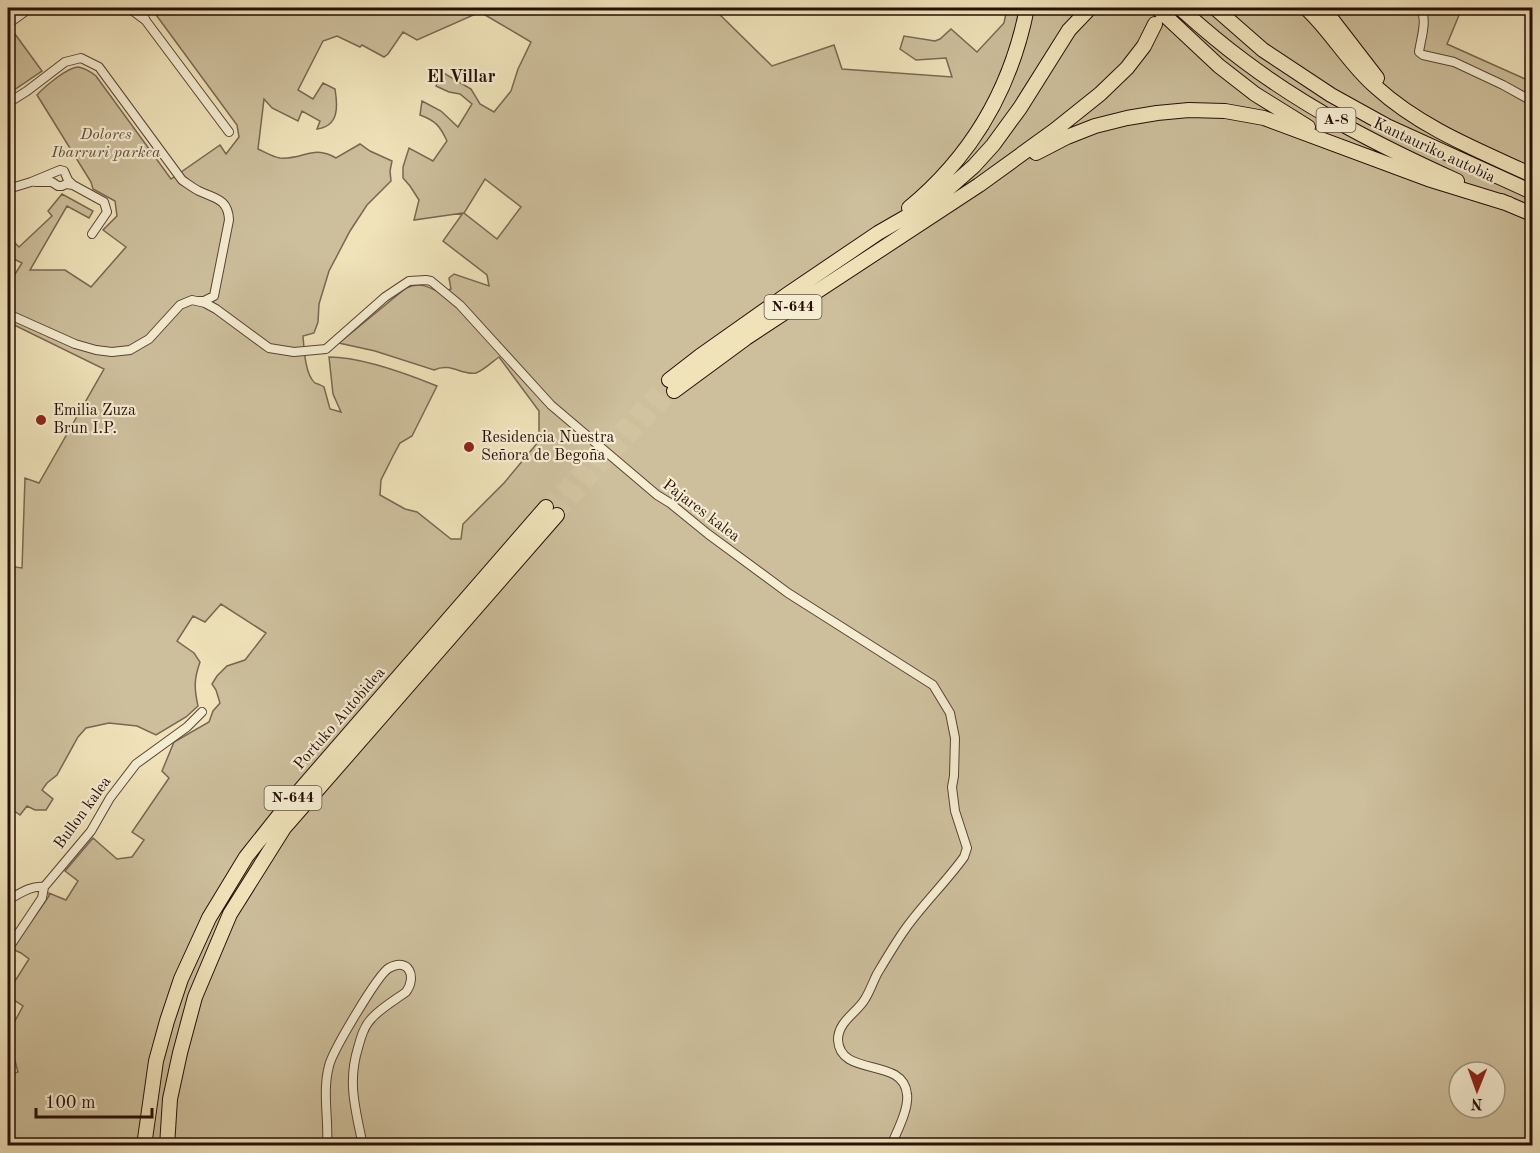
<svg xmlns="http://www.w3.org/2000/svg" width="1540" height="1153" font-family="'Old Standard TT',serif">
  <style>
    .green { fill: #cdbf9c; stroke: #796752; stroke-width: 1.5; fill-rule: evenodd }
    .lines { fill: none; stroke-linecap: round; stroke-linejoin: round }
    .motorway-tunnel { stroke: #d2c39f; stroke-width: 14; stroke-dasharray: 14 7; stroke-linecap: butt }
    .minor-casing { stroke: #584434; stroke-width: 10 }
    .motorway-casing { stroke: #250f07; stroke-width: 16 }
    .minor { stroke: #f5edd2; stroke-width: 8 }
    .motorway { stroke: #f0e3ba; stroke-width: 14 }
    .poi-dot { fill: #8f2418; stroke: #f5edd2; stroke-width: 2 }
    .labels { text-anchor: middle; dominant-baseline: central; stroke-width: 4.5; stroke-linejoin: round; paint-order: stroke }
    .shield { fill: #f5edd2; stroke: #635244; stroke-width: 1.5 }
    .shield-label { font-size: 15px; font-weight: bold; fill: #250f07 }
    .park-label { font-size: 16px; font-style: italic; fill: #604d3b; stroke: #f5edd2 }
    .street-label { font-size: 16px; fill: #250f07; stroke: #f5edd2 }
    .poi-label { font-size: 16px; fill: #250f07; stroke: #f5edd2; text-anchor: start }
    .neighbourhood-label { font-size: 18px; font-weight: bold; fill: #250f07; stroke: #f5edd2 }
  </style>
  <rect width="100%" height="100%" fill="#f0e3ba"/>
  <filter id="stains"><feTurbulence type="fractalNoise" baseFrequency=".00333" numOctaves="4"/><feColorMatrix values="0 0 0 0 .2 0 0 0 0 .09 0 0 0 0 .02 0 0 0 .5 -.17"/></filter>
  <radialGradient id="worn" r=".72"><stop offset=".6" stop-color="#630" stop-opacity="0"/><stop offset="1" stop-color="#630" stop-opacity=".3"/></radialGradient>
  <!-- green -->
  <path class="green" d="M151 8H713L772 66 834 45 842 69 952 77 946 58 916 60 900 49 904 36 935 41 940 39 951 29 977 52 1004 23 1007 8H1462L1447 44 1532 82V1145H8V1075L18 1072 8 1034 23 1006 8 996V992L29 959 21 953 12 949 49 896V893L66 900 78 881 65 871 93 838 117 859 132 857 144 840 132 832 169 778 162 771 174 742 209 722 213 711 220 703 216 690 212 684 217 676 227 666 245 660 266 633 221 604 205 622 193 616 177 641 194 653 200 662C194 679 194 688 198 706L186 717 156 735 137 726 109 723 86 728 78 737 57 775 47 783 42 790 53 799 46 810H35L27 806 20 815 10 808 8 810V566L22 568 25 478 39 483 104 369 8 322V285L22 263 8 256V236L19 247 52 216 48 211 62 194 93 211 89 218 67 206 30 270H65L91 287 126 247 103 230 117 216 115 201 93 189 91 182 37 95C44 87 68 67 78 67 85 68 91 72 96 76L171 179 220 145 226 154 239 137 237 125ZM480 12 531 42 518 69 511 91 494 112 480 104 471 89 442 72 436 86 449 92 460 94 472 104 458 127 441 111 422 101 420 115C436 121 440 126 447 141L433 161 409 148 403 167V178L410 186 419 200 414 220 463 213 443 241 487 275 489 286 454 274 449 278 451 289 440 293C428 286 420 282 406 288L339 343 375 351 434 370C451 362 462 376 476 373 484 370 492 362 499 357L539 411V441L504 483 463 524 461 539H451L417 512 405 509 380 495 381 480 393 456 400 443 412 436 437 386C405 373 362 357 329 357L333 394 341 412 330 409 324 387C323 386 316 383 315 383 305 375 304 348 303 336L314 333 318 322 319 304 329 271 350 231 367 205 391 181 390 171 392 161 370 151 360 144 336 158C313 144 303 160 280 158 273 157 265 152 258 149L264 99 272 108 298 121 302 111 320 121 317 129C339 126 338 107 335 89L323 83 313 99 298 90 323 41 337 36 360 47 362 45 384 57 388 54 403 32 417 40ZM485 179 521 207 497 239 464 213ZM1459 1072H1495V1108H1459Z
    M15 34 42 71 8 94V39Z"/>
  <g class="lines">
    <!-- motorway-tunnel -->
    <path class="motorway-tunnel" d="M546 507 669 380
      M557 515 617 449 674 391"/>
    <!-- minor casing -->
    <g class="minor-casing">
      <path id="minor" d="M129 8 145 20
        M140 8 146 21 229 132
        M1420 8C1428 19 1421 38 1419 52L1423 55 1454 62 1503 85 1530 100 1532 104
        M8 24 30 8
        M8 103 27 91 65 62 81 58 99 67 182 180C188 184 193 188 199 191 216 199 228 199 229 220L214 296 204 301H199
        M35 182H52L58 186H62L66 184 73 185
        M8 189 31 182 60 170 64 171 68 180 73 185 104 202 107 212 92 234
        M8 314 75 344 96 350 112 352 130 350 149 339 180 305 192 300 205 303 216 309 269 348 294 352 326 349 385 297 409 281 426 280 431 281 460 305 551 405 657 495 670 503 708 534 788 593 933 685 950 713 955 738 954 776 952 787 955 811 967 848 964 857C946 882 924 903 906 928 896 942 886 959 877 974 873 982 870 991 865 999 857 1013 838 1021 838 1040 840 1078 903 1056 907 1094 909 1109 897 1131 891 1146
        M8 900C19 894 31 885 44 887
        M8 949 42 898 44 887 91 831 110 798 136 764 187 727 202 712
        M327 1146C329 1120 322 1092 329 1066 332 1052 378 974 389 968 409 957 417 977 406 992 395 1000 381 1008 372 1018 364 1026 361 1037 358 1048 347 1083 356 1111 363 1146"/>
    </g>
    <!-- motorway casing -->
    <g class="motorway-casing">
      <path id="motorway" d="M1157 8 1219 66 1255 94 1308 127
        M1180 8C1200 26 1221 44 1244 61 1309 110 1382 147 1457 181
        M1215 8 1263 50 1331 95 1387 126 1532 192
        M1306 8C1332 32 1349 64 1376 87 1421 128 1478 150 1532 175
        M1323 8 1377 78
        M1036 153 1067 137 1095 126 1127 118 1157 113 1189 110 1225 111 1264 118 1428 179 1509 204
        M1501 201 1532 214
        M909 208C973 155 1011 89 1027 8
        M669 380 700 356 788 294 878 233 932 202 949 188 974 166 993 145 1020 108 1069 30 1090 8
        M674 391 746 338 979 185 1055 130 1100 94 1127 68 1144 46 1155 24
        M144 1146 156 1061 167 1021 181 979 209 918 246 857 288 804 546 507
        M167 1146 170 1099 180 1053 195 997 230 914 284 828 557 515"/>
    </g>
    <!-- minor -->
    <use href="#minor" class="minor"/>
    <!-- motorway -->
    <use href="#motorway" class="motorway"/>
  </g>
  <!-- markers -->
  <g class="poi-dot">
    <circle cx="41" cy="420" r="6"/>
    <circle cx="469" cy="447" r="6"/>
  </g>
  <g class="labels">
    <!-- shield labels -->
    <g class="shield">
      <rect x="1316.5" y="108" width="39" height="24" rx="4.5"/>
      <rect x="764.5" y="295" width="57" height="24" rx="4.5"/>
      <rect x="264.5" y="786" width="57" height="24" rx="4.5"/>
    </g>
    <g class="shield-label">
      <text x="1336" y="120">A-8</text>
      <text x="793" y="307">N-644</text>
      <text x="293" y="798">N-644</text>
    </g>
    <!-- park labels -->
    <g class="park-label">
      <text x="106" y="135">Dolores<tspan x="106" dy="18">Ibarruri parkea</tspan></text>
    </g>
    <!-- street labels -->
    <g class="street-label">
      <text transform="translate(1434 151) rotate(25)">Kantauriko autobia</text>
      <text transform="translate(701 511) rotate(37)">Pajares kalea</text>
      <text transform="translate(340 719) rotate(-49)">Portuko Autobidea</text>
      <text transform="translate(83 813) rotate(-54)">Bullon kalea</text>
    </g>
    <!-- poi labels -->
    <g class="poi-label">
      <text x="53" y="411">Emilia Zuza<tspan x="53" dy="18">Brun I.P.</tspan></text>
      <text x="481" y="438">Residencia Nuestra<tspan x="481" dy="18">Señora de Begoña</tspan></text>
    </g>
    <!-- neighbourhood labels -->
    <g class="neighbourhood-label">
      <text x="461" y="77">El Villar</text>
    </g>
  </g>
  <!-- margin -->
  <rect width="1540" height="1153" fill="none" stroke="#f0e3ba" stroke-width="30"/>
  <rect x="9" y="9" width="1522" height="1135" fill="none" stroke="#250f07" stroke-width="3"/>
  <rect x="15" y="15" width="1510" height="1123" fill="none" stroke="#250f07" stroke-width="1.5"/>
  <!-- north arrow -->
  <g transform="translate(1477 1090) rotate(181)"><circle r="28" fill="#f5edd2" stroke="#a29481" stroke-width="1.5"/>
  <path d="M0-4.5L10 22L0 15L-10 22Z" fill="#8f2418"/>
  <text y="-9" font-size="16" font-weight="bold" text-anchor="middle" fill="#250f07">N</text>
  </g>
  <!-- scale -->
  <path d="M36 1108v9h116v-9" fill="none" stroke="#250f07" stroke-width="3"/>
  <text x="45" y="1108" font-size="18" fill="#250f07" stroke="#f5edd2" stroke-width="4.5" paint-order="stroke">100 m</text>
  <rect width="100%" height="100%" filter="url(#stains)"/>
  <rect width="100%" height="100%" fill="url(#worn)"/>
</svg>
